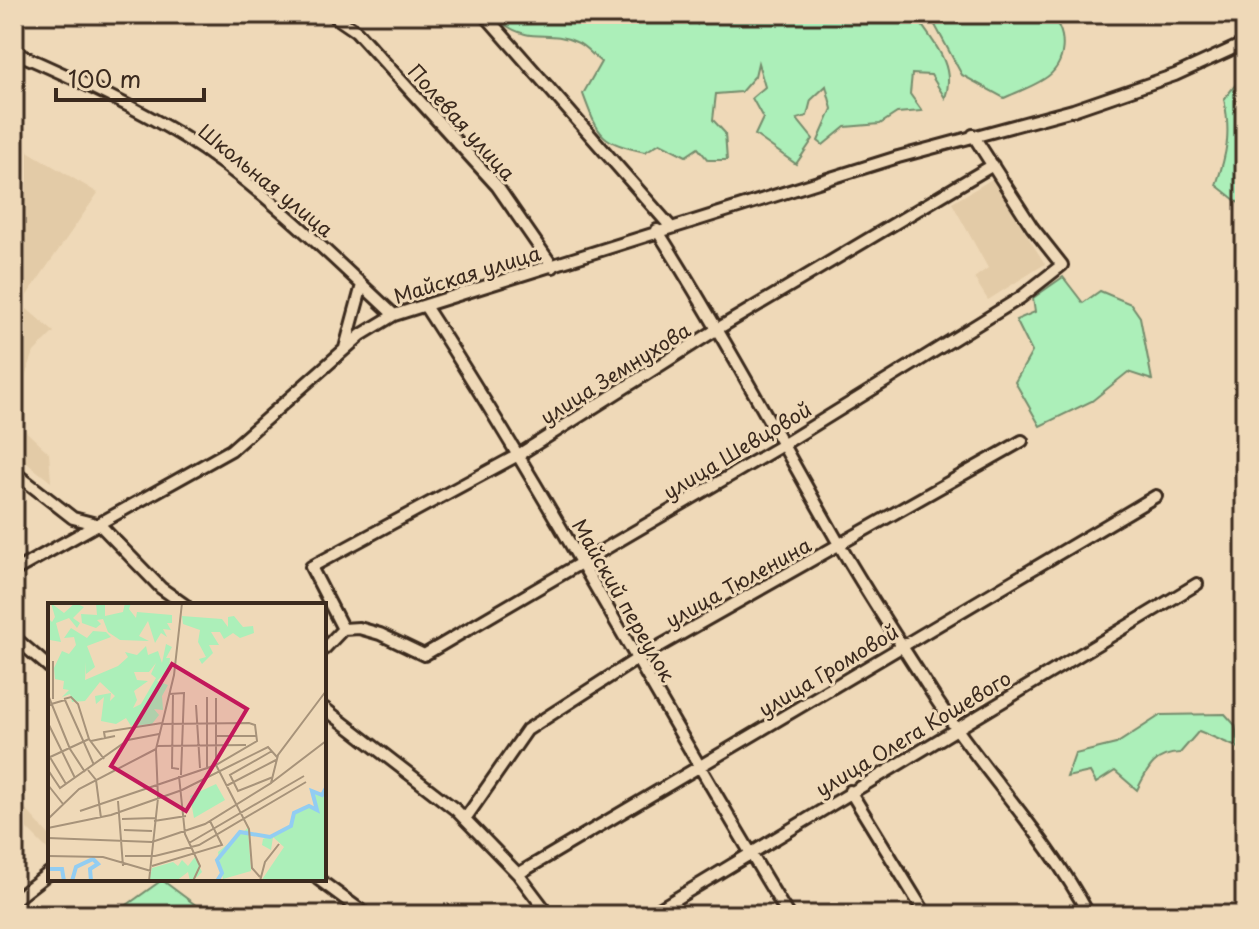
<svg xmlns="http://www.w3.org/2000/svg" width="1259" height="929" font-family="'Playpen Sans',sans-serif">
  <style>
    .built { fill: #e3cba7 }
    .green { fill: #acefb9; stroke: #748c6c; stroke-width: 2 }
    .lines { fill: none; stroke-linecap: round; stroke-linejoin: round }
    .minor-casing { stroke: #3b2a1e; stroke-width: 16 }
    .minor { stroke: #efd9b8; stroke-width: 10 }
    .labels { text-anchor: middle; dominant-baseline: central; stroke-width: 6; stroke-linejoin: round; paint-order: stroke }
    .street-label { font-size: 20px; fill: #3b2a1e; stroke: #efd9b8 }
    .inset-river { fill: none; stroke: #92cdf2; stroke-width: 4 }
    .inset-road { fill: none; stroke: #a7937a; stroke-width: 2 }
    .view { fill: #c2185b; fill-opacity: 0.15; stroke: #c2185b; stroke-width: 4 }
    .inset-edge { fill: none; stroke: #3b2a1e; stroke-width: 4 }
  </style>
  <rect width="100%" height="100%" fill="#efd9b8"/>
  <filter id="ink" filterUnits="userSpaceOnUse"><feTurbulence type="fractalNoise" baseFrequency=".0125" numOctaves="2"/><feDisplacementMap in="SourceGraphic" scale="16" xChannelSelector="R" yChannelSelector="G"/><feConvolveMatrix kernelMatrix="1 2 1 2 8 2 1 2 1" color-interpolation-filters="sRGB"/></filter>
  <g filter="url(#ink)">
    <!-- built -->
    <path class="built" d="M14 143 98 193 21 304 54 332 34 352 14 407Z
      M992 179 1045 264 988 300 974 278 988 268 952 203Z
      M14 420 49 453 51 482 14 453Z
      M21 804 50 836V852L21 823 14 828V805Z"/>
    <!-- green -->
    <path class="green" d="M503 14H689L697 24 698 14H914C932 41 957 65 945 98L931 75 912 74 910 94 922 111 897 113 880 124 845 127 823 145 818 141 832 109 826 86 811 100 807 116 797 119 813 139 796 164 755 135 763 118 752 98 765 87 758 63 755 76 741 92 716 94 713 120 725 133 727 160H708L698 148 686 156 660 143 645 152C600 142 599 137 583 94L601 62C593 56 585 45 576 42 548 29 532 44 504 24Z
      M929 14H1049C1069 32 1067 65 1044 79 1032 87 1017 92 1004 98L962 75Z
      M1237 83 1245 86V208L1216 185C1227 154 1231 133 1224 99Z
      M1063 277 1083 303 1100 291 1131 304 1140 317 1152 380 1128 372 1092 401 1040 426 1015 382 1032 352 1016 320 1035 312 1033 298Z
      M1225 714 1235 725 1239 748 1199 731 1180 753C1154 754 1148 768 1137 790L1115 771 1096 783 1090 772 1067 777 1075 754 1116 744 1161 715Z
      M162 880 209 915H113Z"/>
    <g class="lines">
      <!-- minor casing -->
      <g class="minor-casing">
        <path id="minor" d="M331 14 356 31 497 186 553 267
          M484 14 670 226
          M14 52C72 77 130 104 184 137 261 186 328 253 394 315
          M657 230C722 333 779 439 839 544 868 595 901 644 932 693 981 770 1046 834 1089 915
          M425 306C554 505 665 714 788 915
          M345 348 362 285
          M14 472 73 518 100 525 161 588 185 605
          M14 571 231 450 361 335 394 315 898 157 1073 110 1175 75 1245 43
          M343 629 311 567 520 454 719 328 993 165
          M14 637 50 668
          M324 649 343 629 359 628 380 634 424 655 784 444 1020 298 1062 265 1032 227 973 135
          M324 708 456 810 518 874 549 915
          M850 791 926 915
          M465 819 527 730 637 659 1022 441
          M518 874 1156 496
          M318 879 367 915
          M14 900 50 872
          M649 915 1197 584"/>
      </g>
      <!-- minor -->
      <use href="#minor" class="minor"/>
    </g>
  </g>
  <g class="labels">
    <!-- street labels -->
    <g class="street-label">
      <text transform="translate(462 122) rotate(48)">Полевая улица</text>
      <text transform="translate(266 180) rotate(39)">Школьная улица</text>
      <text transform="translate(467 274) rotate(-17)">Майская улица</text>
      <text transform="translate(615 373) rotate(-32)">улица Земнухова</text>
      <text transform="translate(737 450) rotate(-31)">улица Шевцовой</text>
      <text transform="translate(738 582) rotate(-29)">улица Тюленина</text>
      <text transform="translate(624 600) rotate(60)">Майский переулок</text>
      <text transform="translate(828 670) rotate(-31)">улица Громовой</text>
      <text transform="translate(913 733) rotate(-31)">улица Олега Кошевого</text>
    </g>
  </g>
  <!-- overview -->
  <g transform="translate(48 603)">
    <rect width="278" height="278" fill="#efd9b8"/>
    <path d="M3 0 16 10 27 0 36 4 25 15 32 20 29 25 21 15 8 20 13 39 2 37 0 15 4 19 7 14ZM48 0H57V13L75 9 77 0H83L81 6 88 15 89 9 124 12V20H119L123 27 115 26 119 34 113 30 107 40 100 18 91 33 101 38 72 37 60 29 55 16 49 17 53 21 48 25 34 20 33 11 49 12ZM134 13 174 16 180 24V14L186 13 195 24 205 23 206 30 192 35 185 30 176 36 172 29H163L171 42H161L165 50 154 61 151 56 158 54 150 39 152 27 135 21ZM23 25 39 35 45 28 58 29 63 34 39 43 47 64 38 71V59L37 77 70 63 80 54 77 49 89 52 98 43 100 52 110 48 114 60 118 41 124 44 118 55H122L121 66 109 78 120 82 114 93 115 107 106 106 111 112 104 121 83 123 78 115 68 121 53 118 56 94 48 101 47 93 63 90 62 98 67 93 52 79 37 98 24 99 22 91 14 94 21 87 15 86 16 78 7 76 6 65 14 48 21 51 28 42 26 34 16 35ZM108 60 103 71 108 75 93 101 85 105 89 97 86 88 100 78 89 77 86 69H101ZM168 181 177 197 146 215 142 193ZM278 185V278H213L236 244 225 234 223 247 214 242 215 236 243 223 246 210 261 203 269 207 264 188 274 192ZM200 225 203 268 175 276 170 249ZM147 254 154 269 149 274 142 278 140 269 128 278H101L104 265 125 259 130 263 134 257 140 263Z" fill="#acefb9" fill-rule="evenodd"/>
    <path class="inset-river" d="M0 266H14L16 278M24 278 28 264 45 256 50 261 42 266 43 278M169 278 174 270 169 257 192 229 222 234 243 223 246 210 261 203 269 207 264 188 274 192 278 185"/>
    <path class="inset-road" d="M121 91 136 90 133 172M125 91 124 165 131 166M0 92 22 146 37 169M168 95V162L201 226 204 265 212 274M5 96V58M16 96 23 94 30 101 41 136 56 156M0 102 17 97 46 162M148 102 152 165M0 120 27 175M168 133H209M57 135 56 129 114 120M43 138 67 133M108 143 198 142M224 148 182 172 190 188 225 174M0 151 18 181M0 155 41 136M159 164V94M0 167 12 185 80 137 111 131M40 167 48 177 53 215M131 173 137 231 152 263 145 278M223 180 278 138M0 182 15 201M178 183 228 157M70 198 75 263M32 208 168 162 209 138 207 122 201 120 114 121M0 216 31 186 108 146M74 216 107 215M106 218 138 213M0 225 63 212 134 187 220 144 229 154M76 227 104 228M0 235 104 239 157 221 223 180 230 152 278 88M141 240 256 173M0 253 55 254 103 268M77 253H107L151 242 258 179M104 263 174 242 162 218M101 278 110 195 108 146 126 72 134 0M212 278 217 259 231 241"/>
    <path class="view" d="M124 61 199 106 138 208 63 163Z"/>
    <rect width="278" height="278" class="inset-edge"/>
  </g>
  <!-- margin -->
  <rect width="1259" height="929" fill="none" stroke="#efd9b8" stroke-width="48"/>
  <rect x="24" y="24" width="1211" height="881" fill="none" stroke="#3b2a1e" stroke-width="3" filter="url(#ink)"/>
  <!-- scale -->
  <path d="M56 88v12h148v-12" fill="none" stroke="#3b2a1e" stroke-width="4"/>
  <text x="68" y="88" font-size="24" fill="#3b2a1e" stroke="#efd9b8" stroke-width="6" paint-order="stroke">100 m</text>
</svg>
